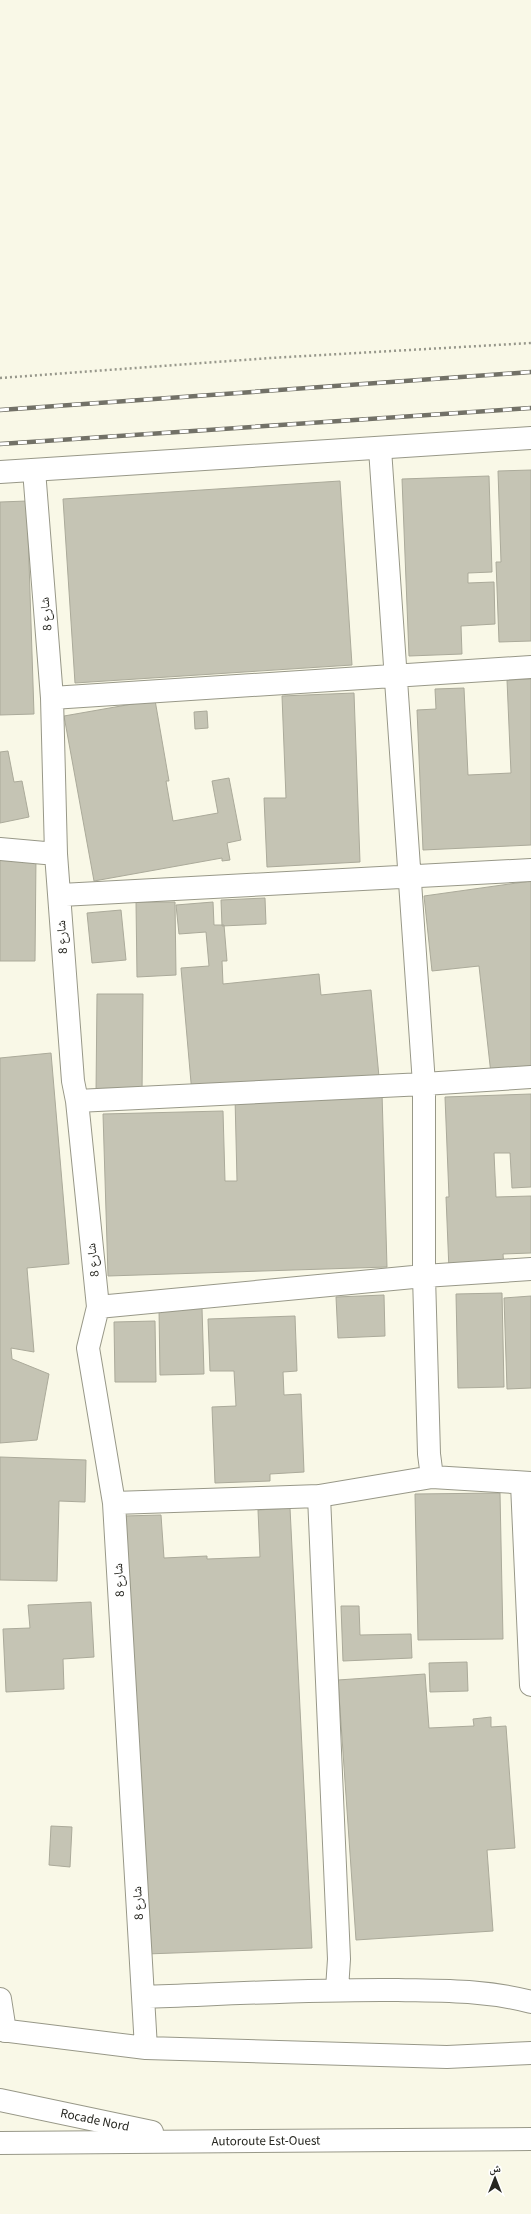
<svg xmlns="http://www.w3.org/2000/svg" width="531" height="2214" font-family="'Source Sans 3','Noto Naskh Arabic',sans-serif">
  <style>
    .building { fill: #c5c4b4; stroke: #abaa9a }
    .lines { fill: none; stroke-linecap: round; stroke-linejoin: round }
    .street-casing { stroke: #989888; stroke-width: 24 }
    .secondary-casing { stroke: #989888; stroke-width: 24 }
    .highway-casing { stroke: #989888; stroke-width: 24 }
    .path { stroke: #97978b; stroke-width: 2.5; stroke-dasharray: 2 3; stroke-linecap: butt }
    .street { stroke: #fff; stroke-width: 22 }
    .secondary { stroke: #fff; stroke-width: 22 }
    .highway { stroke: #fff; stroke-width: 22 }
    .rail-casing { stroke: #727167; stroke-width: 4.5 }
    .rail { stroke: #fff; stroke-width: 3; stroke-dasharray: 9; stroke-linecap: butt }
    .labels { text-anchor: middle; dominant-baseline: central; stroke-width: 3; stroke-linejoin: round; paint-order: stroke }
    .street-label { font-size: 13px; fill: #272721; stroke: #fff }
  </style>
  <rect width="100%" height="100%" fill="#f9f8e7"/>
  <!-- building -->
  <path class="building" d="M531 470V641L499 642 496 562H501L498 471Z
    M489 476 492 572 468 573V583L494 582 495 624 461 626 462 654 409 656 402 479Z
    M340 481 352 665 75 683 63 499Z
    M27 501 34 714 0 715V502Z
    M531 679V845L423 850 417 710 436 709 435 689 464 688 468 775 511 773 507 680Z
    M354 693 360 862 267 867 264 798H286L282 696Z
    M155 700 169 781H166L173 821 218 813 212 781 229 778 241 840 227 843 230 860 222 861V858L94 881 64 716Z
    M207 711 208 728 195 729 194 712Z
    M8 751 14 782 22 781 29 817 0 823V752Z
    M0 856H36L35 961H0Z
    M531 881V1069L491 1074 479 966 432 971 424 896Z
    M265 898 266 924 222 926 221 900Z
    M136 902H175L176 975 137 977Z
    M213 902 214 925H224L227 961H222L223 984 319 974 321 995 371 990 379 1077 192 1094 181 968 209 966 206 932 179 934 176 905Z
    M121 910 126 960 92 963 87 913Z
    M97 994H143L142 1094H96Z
    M51 1053 69 1264 27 1268 34 1352 11 1348 12 1359 49 1374 37 1440 0 1443V1058Z
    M382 1093 387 1267 108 1276 103 1114 223 1111 225 1181H237L235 1097Z
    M531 1094V1187L512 1188 510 1153H494L496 1197 531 1196V1253L503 1254 504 1268 449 1270 446 1197H449L445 1097Z
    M502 1293 504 1387 458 1388 456 1294Z
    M384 1295 385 1336 338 1338 336 1297Z
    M531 1296V1388L507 1389 504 1298Z
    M202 1308 204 1374 160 1375 159 1309Z
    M295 1316 297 1371 283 1372 284 1395 301 1394 304 1472 270 1474V1481L215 1483 212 1407 236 1406 234 1371H210L208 1319Z
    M155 1321 156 1382H115L114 1322Z
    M0 1457 86 1460 85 1502 59 1501 57 1581 0 1580Z
    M500 1493 503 1639 418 1640 415 1494Z
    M290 1508 312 1948 146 1954 124 1516 161 1515 164 1558 207 1556V1559L260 1557 258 1510Z
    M91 1602 94 1657 63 1659 64 1689 6 1692 3 1629 30 1628 28 1605Z
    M341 1606H359L360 1635 411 1634 412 1658 343 1661Z
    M467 1662 468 1691 430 1692 429 1663Z
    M425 1674 429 1728 474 1726 473 1719 491 1717V1727L506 1726 515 1848 487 1850 493 1931 356 1940 338 1680Z
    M51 1826 72 1827 70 1867 49 1865Z"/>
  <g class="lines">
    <!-- street casing -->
    <g class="street-casing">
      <path id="street" d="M380 449 424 1084V1276L429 1454 432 1477
        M34 470 52 698 56 854 73 1081 77 1101 98 1307 88 1348 114 1503 146 2048
        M52 698 531 667
        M0 849 56 854
        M61 895 531 870
        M77 1101 424 1084 531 1077
        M98 1307 424 1276 531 1269
        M522 1484 531 1685
        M319 1496 339 1959 337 1989
        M114 1503 319 1496 432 1477 531 1483
        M143 1997C228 1994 313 1989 398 1990 443 1991 487 1990 531 2002
        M0 1999 5 2031
        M0 2030 146 2048 447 2057 531 2053"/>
    </g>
    <!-- secondary casing -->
    <g class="secondary-casing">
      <path id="secondary" d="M0 472 531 438"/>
    </g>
    <!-- highway casing -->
    <g class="highway-casing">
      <g id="highway">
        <path id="s1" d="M0 2100 152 2132"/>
        <path id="s2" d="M0 2143 531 2139"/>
      </g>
    </g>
    <!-- path -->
    <path class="path" d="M0 378 270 358 531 343"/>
    <!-- street -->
    <use href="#street" class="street"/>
    <!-- secondary -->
    <use href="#secondary" class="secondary"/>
    <!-- highway -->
    <use href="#highway" class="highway"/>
    <!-- rail casing -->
    <g class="rail-casing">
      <path id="rail" d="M0 410 531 372
        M0 444 531 408"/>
    </g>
    <!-- rail -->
    <use href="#rail" class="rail"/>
  </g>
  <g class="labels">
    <!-- street labels -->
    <g class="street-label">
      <text transform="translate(46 614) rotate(-95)">شارع 8</text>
      <text transform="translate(62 937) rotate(-93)">شارع 8</text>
      <text transform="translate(93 1260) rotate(-96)">شارع 8</text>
      <text transform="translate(119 1580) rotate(-93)">شارع 8</text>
      <text transform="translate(138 1903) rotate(-93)">شارع 8</text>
      <text stroke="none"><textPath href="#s1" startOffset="97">Rocade Nord</textPath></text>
      <text stroke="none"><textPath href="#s2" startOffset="266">Autoroute Est-Ouest</textPath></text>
    </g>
  </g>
  <!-- north arrow -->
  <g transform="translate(495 2178)" stroke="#ffffff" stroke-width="3" paint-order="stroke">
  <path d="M0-3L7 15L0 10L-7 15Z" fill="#272721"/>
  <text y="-6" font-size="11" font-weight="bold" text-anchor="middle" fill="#272721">ش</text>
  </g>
</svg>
